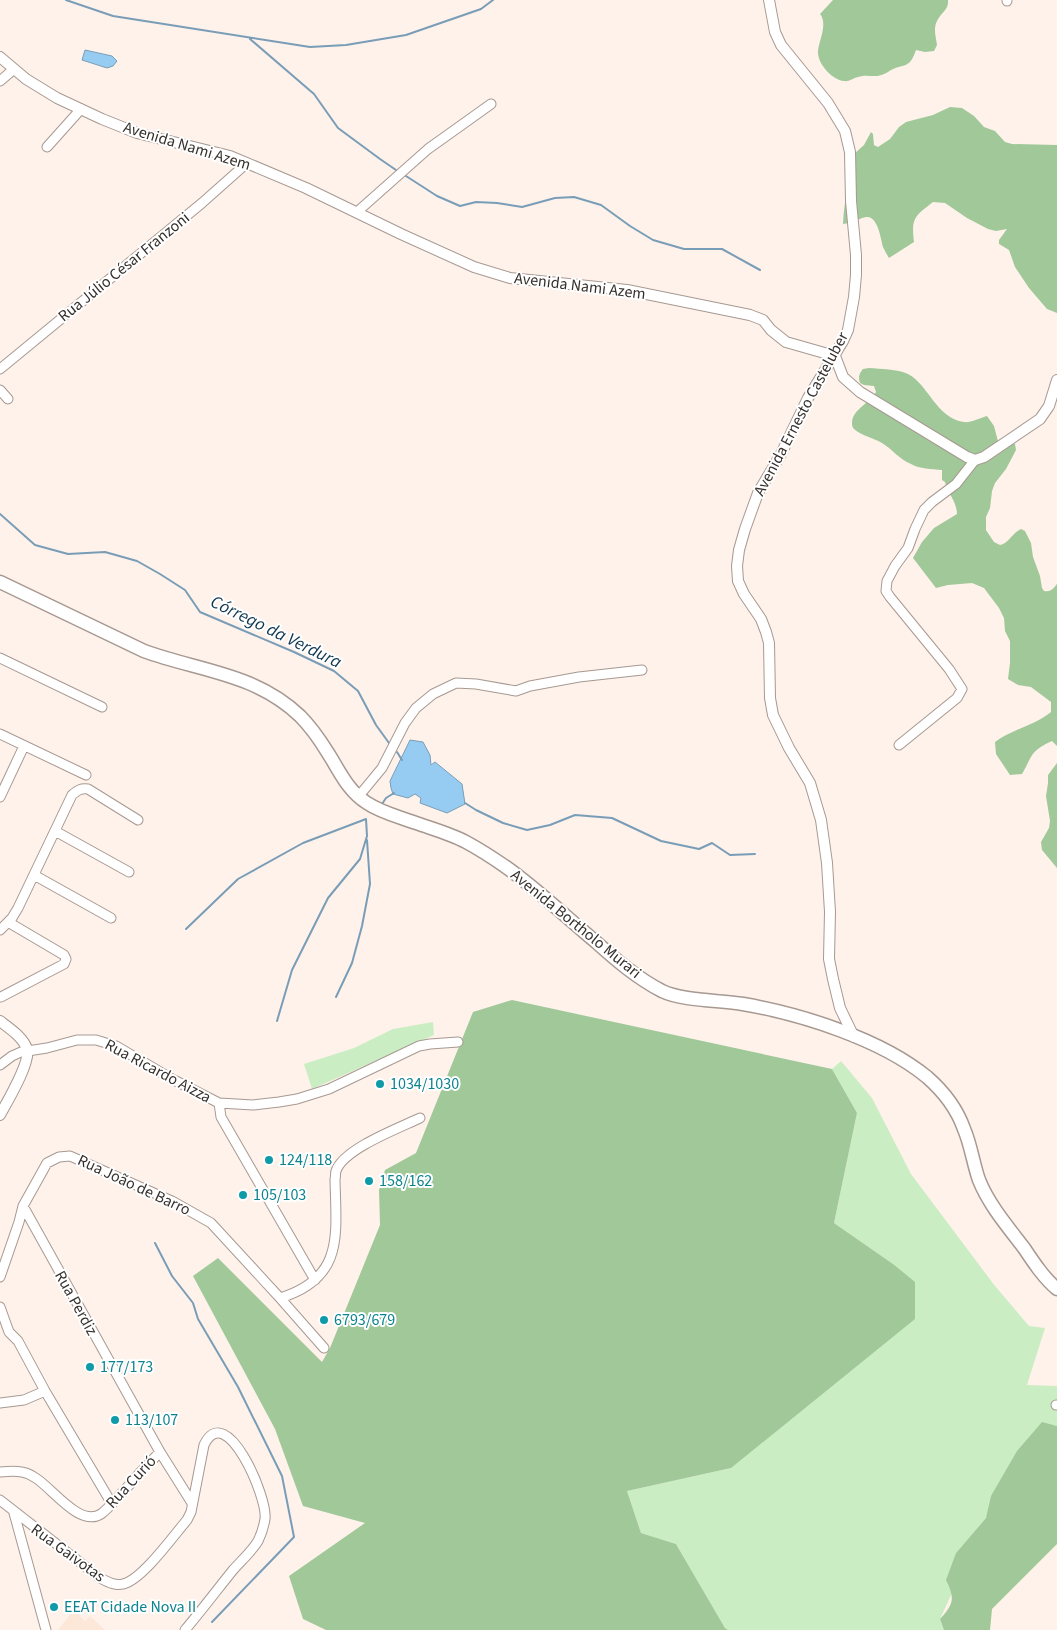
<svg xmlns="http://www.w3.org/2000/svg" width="1057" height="1630" font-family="'Source Sans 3',sans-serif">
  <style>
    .built { fill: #fde7d9 }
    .green { fill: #cbedc4 }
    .forest { fill: #a1c899 }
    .water { fill: #97ccf2; stroke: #7a9db7 }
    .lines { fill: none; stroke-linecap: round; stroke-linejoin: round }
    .stream { stroke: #7a9db7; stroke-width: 2 }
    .minor-casing { stroke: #a79991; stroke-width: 11 }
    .tertiary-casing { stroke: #a79991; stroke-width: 12 }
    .secondary-casing { stroke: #a79991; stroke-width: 15 }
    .minor { stroke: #fff; stroke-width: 9 }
    .tertiary { stroke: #fff; stroke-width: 10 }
    .secondary { stroke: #fff; stroke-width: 12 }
    .culture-dot { fill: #0f9aa8; stroke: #fff; stroke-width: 2 }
    .labels { text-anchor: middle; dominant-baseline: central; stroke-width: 4; stroke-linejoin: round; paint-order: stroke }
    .street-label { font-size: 16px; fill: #36302d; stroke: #fff }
    .culture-label { font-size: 16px; fill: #0d838f; stroke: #fff; text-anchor: start }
    .water-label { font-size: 18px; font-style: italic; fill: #0c3650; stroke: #fff }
  </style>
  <rect width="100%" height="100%" fill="#fef2eb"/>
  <!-- built -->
  <path class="built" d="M74 1610 85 1621 90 1616 105 1630H58Z"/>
  <!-- green -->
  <path class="green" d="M433 1022 434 1035 312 1089 304 1064 354 1048 393 1029Z
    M841 1061 872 1098 911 1174 995 1286 1029 1326 1045 1328 1027 1385 1057 1386V1426L1042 1423 986 1518 956 1553 952 1593 940 1619 944 1630H728L725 1628 676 1544 641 1533 627 1491 731 1468 893 1264 834 1223 857 1113 832 1069Z"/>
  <!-- forest -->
  <path class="forest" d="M833 0H948C949 10 941 12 937 21 933 29 936 37 937 45L934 51 925 52 916 50C909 71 903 62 888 72 874 80 870 73 858 77 853 78 849 82 844 81 832 80 817 63 818 51 819 40 828 24 820 14Z
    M950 107 962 108 974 116 984 127 995 131 1005 142 1012 144 1057 145V313L1047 309 1029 288 1015 267 1009 250 999 244V240L1007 229 996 231 988 229 967 218 945 203 933 202C915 216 911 218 914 242L889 258C887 255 885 251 883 247 881 240 878 215 866 217 858 219 852 223 843 224 844 200 850 178 854 154L864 145 871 132 873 134 874 145 878 147 890 139 899 127 906 122 933 115Z
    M869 368C881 369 897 369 908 374 929 385 936 418 964 422 970 423 980 418 987 416L994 426 999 445 1012 443 1015 444 1016 450 1006 469 995 483 992 491 990 508 986 517V530L994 542 1000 545C1009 543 1012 533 1021 529L1025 531 1031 543 1033 557 1040 576 1042 588 1044 591C1051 592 1053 589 1057 584V746L1052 741C1030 751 1033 755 1022 774L1010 775 996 754 995 742C1012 729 1034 726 1051 712V702L1031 687 1018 685 1008 679 1010 663V641L1005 631 1004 618 999 608 984 588 972 583 948 585 936 588 913 558 922 542 934 528 957 514C957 502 948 494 945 482L942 480V470C931 469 920 469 911 464 899 459 892 449 882 443 874 438 862 436 854 429 852 427 852 425 852 422 853 409 871 402 876 392L874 386 864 385 860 383C858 377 859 374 863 369Z
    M1057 763V868L1042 850 1041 842 1049 828 1050 821 1046 796 1048 783V775Z
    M512 1000 832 1069 857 1113 834 1223 893 1264 915 1282V1319L731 1468 627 1491 641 1533 676 1544 725 1628 728 1630H326L303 1619 289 1576 365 1523 303 1506 275 1429 193 1276 218 1258 322 1362 330 1348 380 1225 379 1190 385 1170 416 1153 473 1012Z
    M1042 1422 1057 1426V1544L992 1609 990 1630H944L940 1619C954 1604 955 1598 946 1580L956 1553 986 1518 991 1496 1017 1451Z"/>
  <!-- water -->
  <path class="water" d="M85 50 112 56 117 61 113 66 107 68 82 60Z
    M410 740 423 742 430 755 431 765 435 762 462 784 465 804 447 813 420 803 421 798 415 794 408 798 393 794 391 788 390 781Z"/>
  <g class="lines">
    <!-- stream -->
    <path class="stream" d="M66 0 113 16 310 47 346 45 406 35 481 9 493 0
      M250 39 314 94 338 128 380 159 396 170
      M406 176 437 196 460 206 476 202 497 203 522 207 555 198 574 197 601 205 630 226 653 240 684 249H722L760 270
      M0 514 35 545 68 554 105 552 137 561 160 574 185 590 200 612 294 652 334 671 358 691 376 725 389 743
      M397 752 402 760
      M465 803 476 810 503 823 527 830 550 825 575 815 612 818 661 841 699 849 712 843 730 855 755 854
      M382 804 386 798 394 793
      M186 929 238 879 303 843 366 819 367 836 360 859 328 898 292 970 277 1021
      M336 997 352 963 362 926 370 884 367 840
      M155 1243 172 1276 193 1303 198 1319 238 1387 282 1476 294 1537 212 1622"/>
    <!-- minor casing -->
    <g class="minor-casing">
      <path id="minor" d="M1007 0V1
        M0 81 14 69
        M47 147 81 109
        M357 212 428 149 491 104
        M0 369 202 203 247 163
        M0 390 8 399
        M0 658 102 707
        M0 734 86 775
        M899 745 957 698 962 689 949 669 890 597 886 591 887 581 895 566 908 548 915 529 924 510 932 502 956 484 975 460
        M0 797 24 746
        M358 797 382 768 405 723 416 708 433 694 456 683 476 684 516 691 530 686 579 677 642 670
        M55 831 129 872
        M34 875 111 918
        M0 930 12 918 18 908 72 795C78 790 81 788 88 789L138 820
        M1 997 64 964 66 959 64 955 8 922
        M0 1065 12 1056 21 1052 47 1048 77 1040H96L116 1046 172 1079 219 1103 253 1105 279 1102 297 1099 329 1089 419 1046 430 1044 458 1042
        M219 1103 221 1117 315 1280
        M23 1206 160 1452 192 1503
        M0 1277 19 1222 23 1206 47 1163 59 1157 70 1156 172 1201 211 1223 280 1298 324 1348
        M280 1298C345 1278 336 1234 335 1179 336 1176 335 1173 336 1171 343 1149 399 1128 420 1118
        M0 1307 9 1332 18 1341 45 1391 112 1504
        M0 1403 24 1400 45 1391
        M1056 1405H1057
        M0 1472C12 1471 24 1470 34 1477 51 1486 79 1528 101 1514 109 1508 116 1499 123 1492 135 1478 147 1465 160 1452
        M0 1500 100 1578C108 1582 115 1586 123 1584 142 1580 174 1535 187 1520L191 1512 204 1445C226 1399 268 1498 265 1519 264 1525 261 1535 258 1541 252 1551 241 1561 233 1570 217 1590 201 1611 185 1630
        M14 1513 46 1630"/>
    </g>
    <!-- tertiary casing -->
    <g class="tertiary-casing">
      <path id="tertiary" d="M769 0 775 32 781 45 828 103 845 131 850 152 851 201 856 255V275L854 297 848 330 843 341 808 398 781 454 758 493 745 529 739 550 737 566 738 581 744 594 761 619 766 632 769 643 770 698 773 715 789 748 810 783 821 820 827 863 830 912 829 959 833 979 840 1008 854 1037
        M0 57 26 79 57 98 102 119 137 133 230 156 306 188 401 234 474 267 510 278 627 290 750 315 763 320 771 330 786 342 835 356 843 377 860 392 967 457 975 460 984 457 1040 419 1049 406 1057 380
        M0 1021C9 1028 23 1037 27 1049 31 1062 7 1102 0 1115"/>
    </g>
    <!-- secondary casing -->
    <g class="secondary-casing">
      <path id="secondary" d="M0 582 144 651C199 671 255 673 300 716 311 727 320 740 328 753 340 772 348 791 367 803 382 813 400 817 416 823 433 829 451 834 466 842 479 849 493 858 506 867 537 889 566 917 596 942 616 960 637 978 662 991 683 1001 719 1000 743 1004 801 1014 881 1039 927 1077 943 1091 957 1109 964 1129 971 1145 973 1163 979 1180 989 1205 1008 1227 1024 1248 1034 1263 1044 1278 1057 1289"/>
    </g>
    <!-- minor -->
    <use href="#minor" class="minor"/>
    <!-- tertiary -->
    <use href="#tertiary" class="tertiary"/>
    <!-- secondary -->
    <use href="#secondary" class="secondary"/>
  </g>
  <!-- markers -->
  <g class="culture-dot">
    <circle cx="380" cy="1084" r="5"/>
    <circle cx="269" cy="1160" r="5"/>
    <circle cx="369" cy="1181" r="5"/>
    <circle cx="243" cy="1195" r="5"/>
    <circle cx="324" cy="1320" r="5"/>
    <circle cx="90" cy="1367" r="5"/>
    <circle cx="115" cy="1420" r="5"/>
    <circle cx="54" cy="1607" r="5"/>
  </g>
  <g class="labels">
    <!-- street labels -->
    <g class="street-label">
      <text transform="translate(187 146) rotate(17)">Avenida Nami Azem</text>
      <text transform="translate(124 267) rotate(-39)">Rua Júlio César Franzoni</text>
      <text transform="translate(580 286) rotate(7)">Avenida Nami Azem</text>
      <text transform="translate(801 414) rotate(-62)">Avenida Ernesto Casteluber</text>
      <text transform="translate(576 924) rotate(39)">Avenida Bortholo Murari</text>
      <text transform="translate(158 1071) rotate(28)">Rua Ricardo Aizza</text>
      <text transform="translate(134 1185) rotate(25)">Rua João de Barro</text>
      <text transform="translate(76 1303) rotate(61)">Rua Perdiz</text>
      <text transform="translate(131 1482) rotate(-47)">Rua Curió</text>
      <text transform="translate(68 1553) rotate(36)">Rua Gaivotas</text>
    </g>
    <!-- culture labels -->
    <g class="culture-label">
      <text x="390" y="1084">1034/1030</text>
      <text x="279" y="1160">124/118</text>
      <text x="379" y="1181">158/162</text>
      <text x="253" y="1195">105/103</text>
      <text x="334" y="1320">6793/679</text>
      <text x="100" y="1367">177/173</text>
      <text x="125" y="1420">113/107</text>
      <text x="64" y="1607">EEAT Cidade Nova II</text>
    </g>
    <!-- water labels -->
    <g class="water-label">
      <text transform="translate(276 632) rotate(26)">Córrego da Verdura</text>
    </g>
  </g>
</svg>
